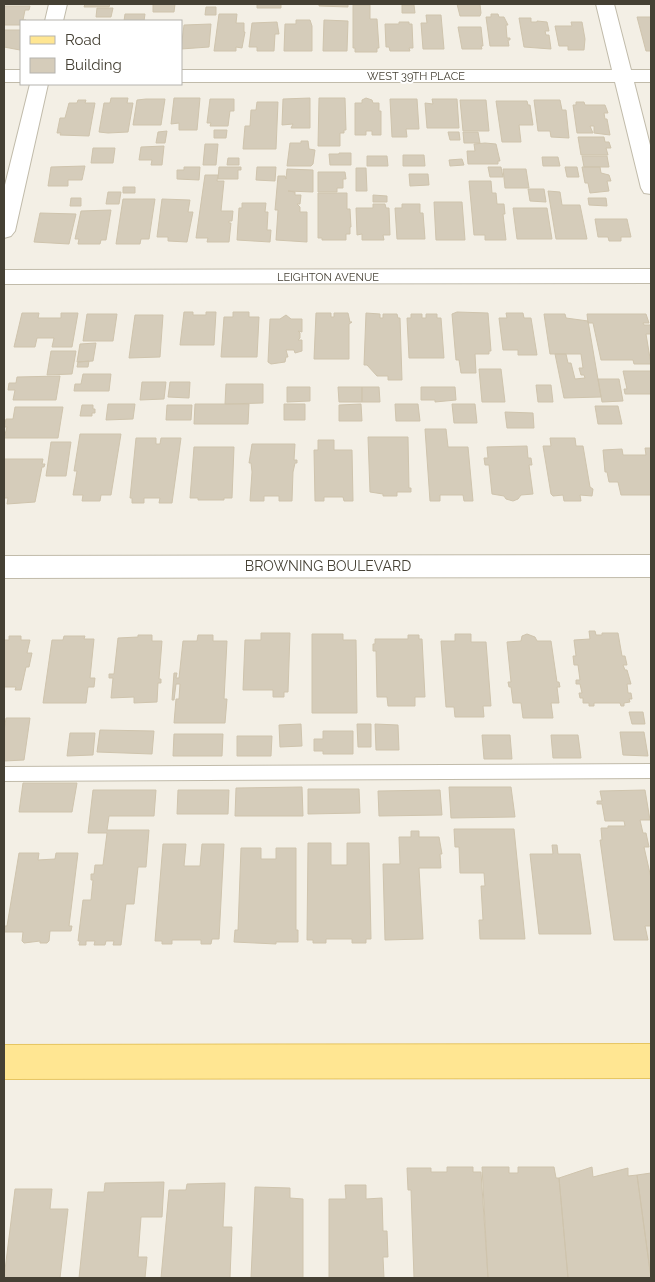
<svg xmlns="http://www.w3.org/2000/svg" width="655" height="1282" font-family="Raleway,sans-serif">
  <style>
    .building { fill: #d5ccba; stroke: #cfc4ad }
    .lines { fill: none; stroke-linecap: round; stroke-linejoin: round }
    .lane-casing { stroke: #c1bbaa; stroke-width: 2 }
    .street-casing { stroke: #c1bbaa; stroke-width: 2 }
    .primary-casing { stroke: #e6c560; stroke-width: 2 }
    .lane { fill: #fff; fill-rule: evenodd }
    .street { fill: #fff; fill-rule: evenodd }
    .primary { fill: #ffe692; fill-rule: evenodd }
    .labels { text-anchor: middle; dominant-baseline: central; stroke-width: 4; stroke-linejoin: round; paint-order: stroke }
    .far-street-label { font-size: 11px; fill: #454034; stroke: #fff }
    .street-label { font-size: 14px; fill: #454034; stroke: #fff }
  </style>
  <rect width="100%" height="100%" fill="#f3efe5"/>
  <!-- building -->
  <path class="building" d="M85 4H110L109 7H84Z
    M153 4H175L174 12H153Z
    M257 4H281V8H257Z
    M319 4H348V7L319 6Z
    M457 4H480L481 13 480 16H460Z
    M353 5H370V19H377L379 48H377V52H355V48H353Z
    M402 5H414L415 13H402Z
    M4 6H30L29 10H25L23 20H26V21H21V25H4Z
    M206 7H216V15H205Z
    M97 8H113L111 17H96Z
    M125 14H145L144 21H124Z
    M219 14H237L236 23H244V32H245L242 48 236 47V51H214Z
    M491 14H498L499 17H504L508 25H506L507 38H510V40H508L509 46H490L486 17H491Z
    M426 15H441L444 49H423L421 23H427Z
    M637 17H651V51H646Z
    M519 18H531V22H537V21L547 22 549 31H545L546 35H549L551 49 524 47Z
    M296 20H310L312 26V51H284L285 24H296Z
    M324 20 348 21 347 51H323Z
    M277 22 279 34H275L274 51H257V47H249L252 23Z
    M399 22H409V24H412L413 48H409L410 51H390L389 47H386L385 24H399Z
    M571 22H582L585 39 584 50H568V46H559L555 26H572Z
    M211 24 209 47 181 49 184 25Z
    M458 27H481L483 46H481L482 49H462Z
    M4 30H21L20 50 4 47Z
    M111 98H128L127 103H133L128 132 108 133 99 132 104 103H110Z
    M174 98H200L197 130H179V123L171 124Z
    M310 98V128H291L293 124 282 125 283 99Z
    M319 98H345L346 130H344V133H340V146H318Z
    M366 98 372 100 373 103H379V111H381V135H372V131H366V135H355V103H362V100Z
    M146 99H165L161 125H133L137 100Z
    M210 99H234V111H230L228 126H210L211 123H207Z
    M390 99H417L419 129H406L407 137H392Z
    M432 99H457L459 128H427L425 103 433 104Z
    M78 100H86L85 103H95L89 136 60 135 61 133H57L60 118H65L69 103H77Z
    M460 100H486L489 131H463Z
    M534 100H560L562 110H566L569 138 551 137 550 131H538Z
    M496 101H527L528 105H530L533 125H519L521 142H502Z
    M257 102H278L276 149H243L245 126H250L251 110H256Z
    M576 102H584L585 105H605L608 113H604L605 119H607L610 135 594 133V126H590L593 133H577L573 105H576Z
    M214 130H227L226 138H214Z
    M167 131 165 143H156L158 132Z
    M448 132H459L460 140H450Z
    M463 132H478L480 143H464Z
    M578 137H604L605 142H609L611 148H606L608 155H581Z
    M301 141H308L309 149 315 150 313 164 311 166H287L290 143H301Z
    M485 143 496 144 500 161H498V164H468L467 151H475L474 144Z
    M205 144H218L216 165H203Z
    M164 146 162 165H151L152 160H139L141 147Z
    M93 148H115L113 163H91Z
    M339 153H351V165H330L329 154H339Z
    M403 155H424L425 166H403Z
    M367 156H387L388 166H367Z
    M582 156H607L609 167H584Z
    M542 157H558L560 166H543Z
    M228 158H239V165H227Z
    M462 159 464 165 450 166 449 160Z
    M85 166 82 180H68V186H48L51 167Z
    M184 167H200L199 180 177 179V170H184Z
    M219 167H241V170H238V179H218Z
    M257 167H276L275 181 256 180Z
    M488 167H501L503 177H490Z
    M565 167H577L579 177H567Z
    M582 167H600L601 173 609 175 611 181H607L609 191 590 193 588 183H585Z
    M356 168H366L367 191H356Z
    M287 169 313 170V192L288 191 295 192V195H301L300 204H297L300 207V212H307V242L276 240 278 210H275L278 176H285L286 179Z
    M503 169H526L529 188H505Z
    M318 172H345L346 179H343V188H337V192H318Z
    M409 174H428L429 185 410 186Z
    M205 175H218L217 181H224L221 211H233L232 221H229V223H231L229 242H207L208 238H196Z
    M469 181H491L492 193H496L497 204H504L505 214H503L506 240H485V235H474Z
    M123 187H135V193H123Z
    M528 189H544L546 202 530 201Z
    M548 191 560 192 562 205H580L587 239H556Z
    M108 192H121L119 204H106Z
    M318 193H347V209H350L351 227H350V234H346V240H322V238H318Z
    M373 195 387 196V202H373Z
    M71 198H81V206H70Z
    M588 198H606L607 206 589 205Z
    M123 199H155L149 239H141L140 244H116Z
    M162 199 190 200 188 212H193L187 242 168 241V237H157Z
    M434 202H462L465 240H436Z
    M242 203H266L265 212H268L267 230H271L270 242 237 240 239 208H242Z
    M373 204H385L386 208H389L390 235H383L384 240H362V234L357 235 356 208H373Z
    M402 204H420V213H423L425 239H397L395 208H402Z
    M513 208H547L552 239H517Z
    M111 210 106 240H101L100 244H78L79 239H75L81 211Z
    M40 213 76 214 69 244 34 242Z
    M595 219H627L631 237H621V241H609L608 237H598Z
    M184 312H193V315H206V312H216L214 345H180Z
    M233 312H249V317H259L257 357H221L224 317H233Z
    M457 312 488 313 491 351H489V354H475L476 373H461L459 360H456L452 314Z
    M22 313H39L38 318H61V313H78L72 347H52L54 338H37L35 347H14Z
    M316 313H331V317H334V313H348L350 322H352L349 324V359H314Z
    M366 313 380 314V318H383V314H397L398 318H400L402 380H388V376H377L367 365H364Z
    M506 313H523L524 318H531L537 355H518V350H503L499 318H507Z
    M87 314H117L113 341H83Z
    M411 314H422V318H426V314H437V318H441L444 358H409L407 318H411Z
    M544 314H565L566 318 588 321 601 397 564 398 555 354H566L568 363H571L575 379 585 378 584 375H581L579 368H583L581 354H550Z
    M587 314H646L649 323H643L644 325H651V334H646L651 364H634L633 360H601L593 323H588Z
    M135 315H163L160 357 129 358Z
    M286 315 291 319H302V332L298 331 300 333V338L298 340H302V351L295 353 294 350H286L288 357H286L285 362 271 364 268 362 270 319H280Z
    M96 343 93 361 77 362 80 344Z
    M51 351H76L72 374 47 375Z
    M89 361 88 367H77L78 362Z
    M479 369H501L505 402H482Z
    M623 371H651V394H625L624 389H627Z
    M83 374H111L109 391H74L75 384H81Z
    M60 376 56 400H13L15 390H8L9 383H16L17 377Z
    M598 379H619L623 401 602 402Z
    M142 382H166L164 399 140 400Z
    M170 382H190L189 398 168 397Z
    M226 384H263V403L225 404Z
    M536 385H551L553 402H538Z
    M287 387H310V401L287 402Z
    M338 387H362V402H339Z
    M362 387H379L380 402H362Z
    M421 387H455L456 400 435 402V400H421Z
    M108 404H135L133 419 106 420Z
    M195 404H249L248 424H194Z
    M284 404H305V420H284Z
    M361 404 362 421H339V405Z
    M395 404H418L420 421H396Z
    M452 404H475L477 423H454Z
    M82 405H93V409H95V413H92V416H80Z
    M167 405H192L191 420H166Z
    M595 406H618L622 424H598Z
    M15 407H63L58 438H4L7 427H4L6 419H13Z
    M505 412 533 413 534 428H507Z
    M425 429H446L448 447H468L473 501H464L463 495H440V501H430Z
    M80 434H121L111 495H101L100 501H82L83 495H73L77 471H74Z
    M368 437H408L409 488H411V492H397V496H383V494L370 492Z
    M136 438H156V444H160L161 438H181L172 503H159L160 498H144V503H132V498H130Z
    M550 438H575L576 446H583L590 487 593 489 592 496 580 495 581 501H564L563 495 553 496 551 494 543 446H551Z
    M318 440H334V450H352L353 501H344L343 497H324V501H315L314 450H318Z
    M51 442H71L66 476H46Z
    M252 444H295L294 460H297V463H295L293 472 292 501H279V496H264V501H250L252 472 251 463H249Z
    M527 446 528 458H531L532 465H529L533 494 521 495 518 499 513 501 506 499 504 496 492 494 489 465H485L484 458H488L487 447Z
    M194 447H234L232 498H224V500H198V498H190Z
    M645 448H651V495H621L618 482H609L607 472H605L603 450 622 449 623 455H646Z
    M4 459H43L42 464H45L44 467H42L35 502 7 504 8 498H4Z
    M589 631H595L596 635H602V633H618L622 656H625L627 665H623L625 670H627L631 684H627L628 693H631L632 699H629L630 702 624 703V706H621L620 703H594V706H589V703H583V698H580L579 693H582L580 684H576V680H580L578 665H574L573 656H576L574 640 590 639Z
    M261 633H290L288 692H284V697H273V690H243L245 640H261Z
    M312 634H343V640H356L357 713H312Z
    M455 634H471V642H486L491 706H483L484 717H455L454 707H446L441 641H455Z
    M527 634 535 637 537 641H551L557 682H559L560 687H557L559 703H551L553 718H523L521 703H513L511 687H509L508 682H511L507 642 521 641 522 636Z
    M138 635H152V641H162L159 679H161V683H158L157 702 134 703V697L111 698 113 678H109V674H114L118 638 138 637Z
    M198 635H213V641H227L224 699H227L225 723H174L176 699H179L180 684H176L174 700H172L174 673H177L176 678H179L183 641H197Z
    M408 635H419V639H422L425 697H415V706H388L387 697H377L376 651H373V644H375V639H408Z
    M9 636H21V640H30L27 653H32L29 667H26L21 690H15L16 687H4V640H9Z
    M64 636H85L84 639H94L90 678H95L94 687H88L86 703H43L52 640H63Z
    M629 712H643L645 724H632Z
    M6 718H30L24 760 4 761V731Z
    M301 724 302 746 280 747 279 725Z
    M357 724H371V747H358Z
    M375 724 398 725 399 750H376Z
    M100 730 154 731 152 754 97 752Z
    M323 731H353V754H323V751H314V739H323Z
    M620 732H644L648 756 623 755Z
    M70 733H95L93 755 67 756Z
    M174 734H223L222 756H173Z
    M482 735H510L512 759H484Z
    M551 735H578L581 758H553Z
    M237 736H272L271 756H237Z
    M23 783H77L72 812H19Z
    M302 787 303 816H235L236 788Z
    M449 787H511L515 817 451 818Z
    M308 789H359L360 813 308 814Z
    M93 790H156L154 816H109L107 830H149L146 867H138L134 904H126L121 945H113L114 941H106L105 945H94L95 941H86V945H79L80 941H78L83 900H91L93 880H91V874H94L95 865H103L107 833H88Z
    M178 790H229L228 814H177Z
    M440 790 442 815 379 816 378 791Z
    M645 790 650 820H640L643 833H646L649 847H644L651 878V926H645L648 940H614L600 840H602L601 828H608V826H625L624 821H605L602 804H597V801H602L600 791Z
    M454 829H514L525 939H480L479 920H483L481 886H485L484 873H460L459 847H455Z
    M411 831H419V837H439L442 854H440L441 868H419L423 939 385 940 383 864H400L399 837H411Z
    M308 843H331V865H347V843H369L371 939H366V943H352V939H326V943H313V940H307Z
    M163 844H186L184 866H200L202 844H224L219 939H212L211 944H201V940H172V944H162V941H155Z
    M552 845H557L558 854H580L591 934H539L530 854H553Z
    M241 848H261V859H276V848H296V930H298V942H276V944L234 942 235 930H238Z
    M19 853H39L38 860 55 859 56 853H78L69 926H72L71 931H50L49 941 47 943H40V941L24 943 22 941 23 932H4V926H7Z
    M447 1167H473V1172H481L488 1278H414L411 1190H408L407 1168H431V1172H447Z
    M482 1167H509V1173H518V1167H554L556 1178H559L568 1278H488Z
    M592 1167 593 1177 628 1168V1176L637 1175 651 1278H568L559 1178Z
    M651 1173V1278L637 1175Z
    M164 1182 162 1217H141L138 1257H147L145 1278H79L88 1192H104L105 1183Z
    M225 1183 223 1227H232L230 1278H161L169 1190H186L187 1184Z
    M345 1185H366V1199L382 1198 383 1231H387L388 1257H383L384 1278H329V1199H346Z
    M255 1187 290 1188V1198L303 1199V1278H251Z
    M15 1189H52L50 1209H68L60 1278H4Z"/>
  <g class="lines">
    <!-- lane casing -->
    <g class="lane-casing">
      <path id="lane" d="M651 764V778L4 781V767Z"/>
    </g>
    <!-- street casing -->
    <g class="street-casing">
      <path id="street" d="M49 4H67L63 21H45Z
        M596 4H614L631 70H651V82H634L651 149V194L644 193 641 188 615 82H181V70H612Z
        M4 70H21V82H4Z
        M30 84H48L15 231 11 236 4 238V189Z
        M651 269V283L4 284V270Z
        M651 555V577L4 578V556Z"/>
    </g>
    <!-- primary casing -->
    <g class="primary-casing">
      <path id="primary" d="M651 1044V1078L4 1079V1045Z"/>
    </g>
    <!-- lane -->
    <use href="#lane" class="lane"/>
    <!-- street -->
    <use href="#street" class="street"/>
    <!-- primary -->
    <use href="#primary" class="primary"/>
  </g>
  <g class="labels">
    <!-- far-street labels -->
    <g class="far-street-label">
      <text x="416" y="76">WEST 39TH PLACE</text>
      <text x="328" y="277">LEIGHTON AVENUE</text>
    </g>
    <!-- street labels -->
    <g class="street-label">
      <text x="328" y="566">BROWNING BOULEVARD</text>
    </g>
  </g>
  <!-- border -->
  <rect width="655" height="1282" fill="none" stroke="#454034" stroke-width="10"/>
  <!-- legend -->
  <rect x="20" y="20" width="162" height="65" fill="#ffffff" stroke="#b5b3ae"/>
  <rect x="30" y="36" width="25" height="8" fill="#ffe692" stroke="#b5b3ae"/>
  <text x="65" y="45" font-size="15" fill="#454034">Road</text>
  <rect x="30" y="58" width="25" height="15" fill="#d5ccba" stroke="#b5b3ae"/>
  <text x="65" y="70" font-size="15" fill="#454034">Building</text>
</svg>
